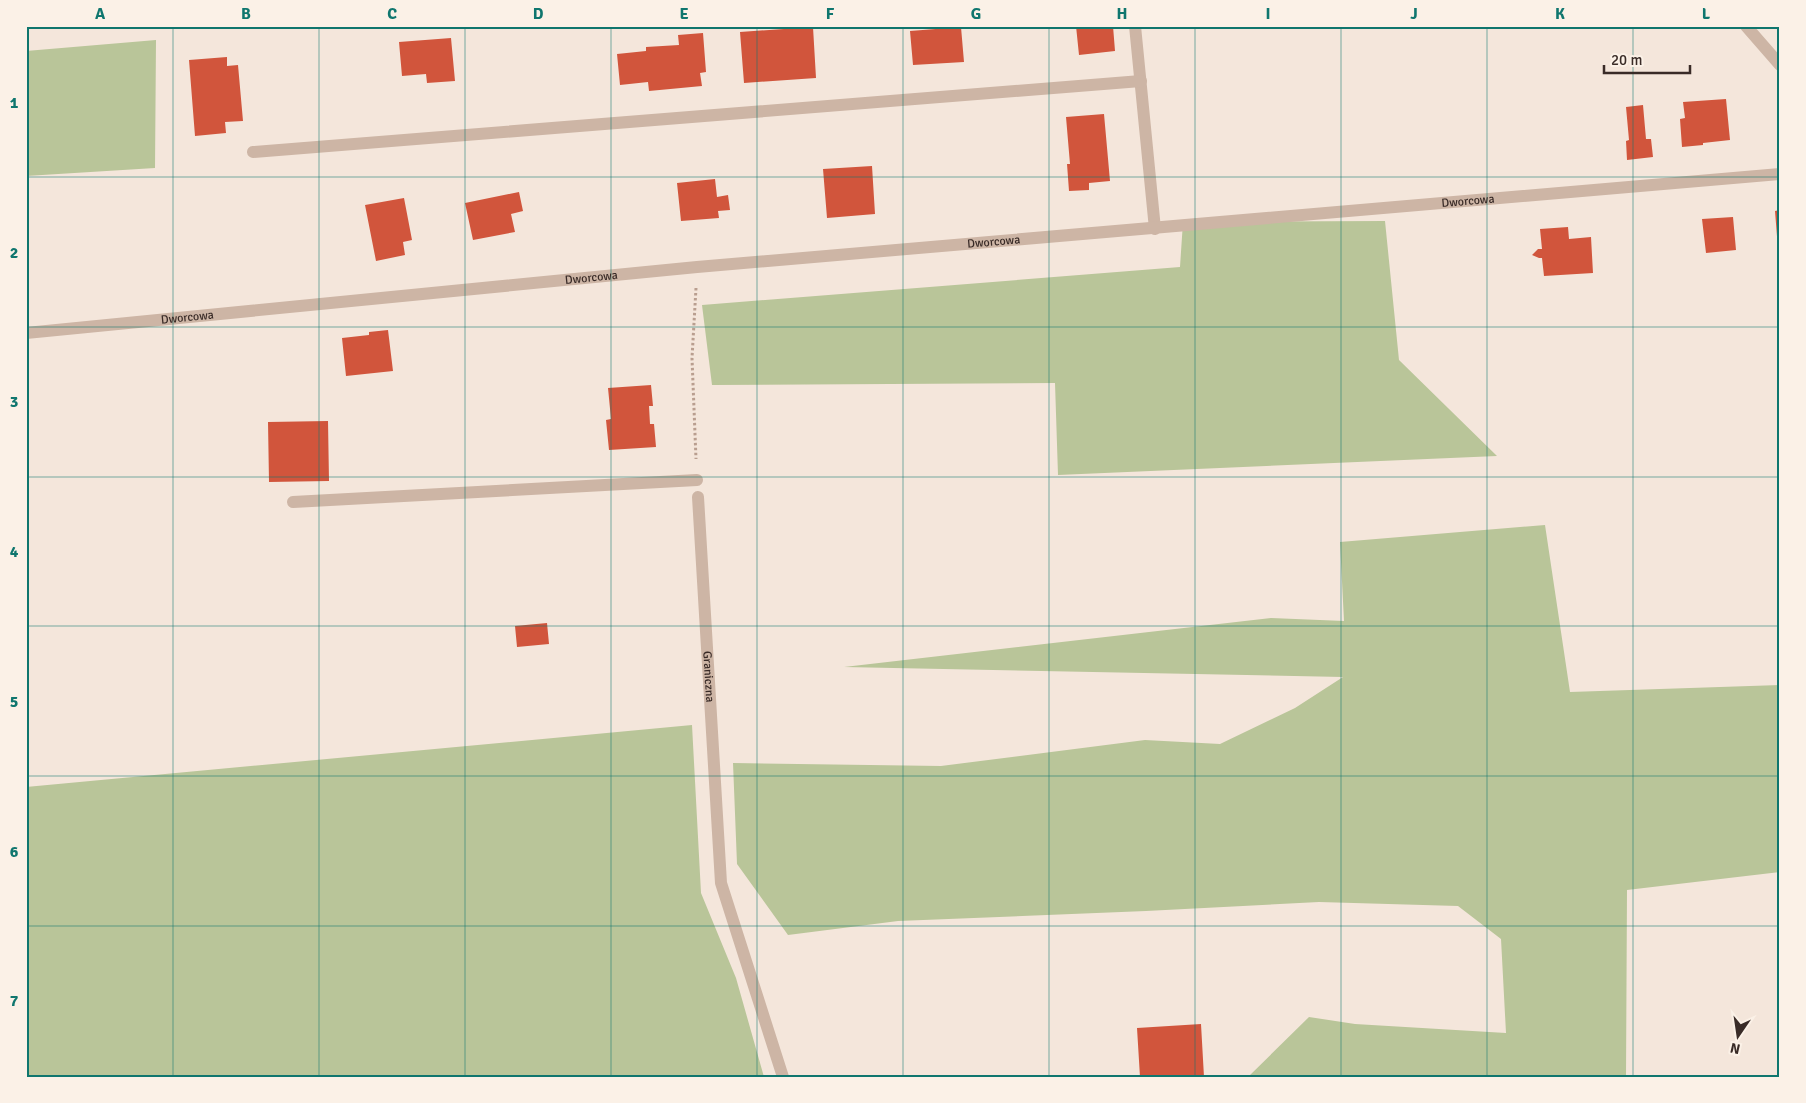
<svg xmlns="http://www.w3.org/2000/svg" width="1806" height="1103" font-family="Signika,sans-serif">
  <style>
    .green { fill: #b9c599 }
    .building { fill: #d1553c }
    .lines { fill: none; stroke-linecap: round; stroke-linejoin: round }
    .path { stroke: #b99e8f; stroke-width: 3; stroke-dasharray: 2.5 2.5; stroke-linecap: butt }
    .lane { stroke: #cdb5a5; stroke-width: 12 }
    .street { stroke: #cdb5a5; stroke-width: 12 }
    .grid { fill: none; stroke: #0f766e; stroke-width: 1; stroke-opacity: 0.55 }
    .labels { text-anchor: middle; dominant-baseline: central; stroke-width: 4.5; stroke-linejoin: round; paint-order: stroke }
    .street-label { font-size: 12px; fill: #392b27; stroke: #fbf1e7 }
    .neatline { fill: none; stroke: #0f766e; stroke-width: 2 }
    .grid-label { font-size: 16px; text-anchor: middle; font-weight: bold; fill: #0f766e }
  </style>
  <rect width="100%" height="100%" fill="#f4e6db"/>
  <!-- green -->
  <path class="green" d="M156 40 155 168 26 176V51Z
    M1385 221 1399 360 1497 456 1058 475 1055 383 712 385 702 305 1180 267 1183 222Z
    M1545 525 1570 692 1780 685V872L1627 890 1626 1077H1248L1309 1017 1355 1024 1506 1033 1501 939 1458 906 1319 902 1146 911 898 921 788 935 737 864 733 763 941 766 1145 740 1220 744 1295 708 1343 677 844 667 1271 618 1344 621 1340 542Z
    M692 725 701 893 736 978 764 1077H26V787Z"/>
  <!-- building -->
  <path class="building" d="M1076 26H1113L1115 51 1079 55Z
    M813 27 816 78 744 83 740 32Z
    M961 27 964 62 913 65 910 31Z
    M703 33 706 72 700 73 702 86 649 91 648 82 620 85 617 54 646 51V47L679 45 678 35Z
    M451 38 455 81 427 83 426 74 402 76 399 42Z
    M227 57V66L238 65 243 121 225 122 226 133 195 136 189 60Z
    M1726 99 1730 140 1703 143V145L1682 147 1680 119 1685 118 1683 102Z
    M1643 105 1646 139H1651L1653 157 1627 160 1626 141 1629 140 1626 107Z
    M1104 114 1110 181 1089 183V190L1069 191 1067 164H1070L1066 117Z
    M872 166 875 214 827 218 823 169Z
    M715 179 717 197 728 195 730 210 718 211 719 218 681 221 677 183Z
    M519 192 523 211 511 214 515 232 473 240 465 203Z
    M404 198 412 240 403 242 405 255 376 261 365 205Z
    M1780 210V249H1778L1775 211Z
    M1733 217 1736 250 1706 253 1702 219Z
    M1568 227 1569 239 1591 237 1593 273 1544 276 1542 258H1539L1532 255 1538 249H1542L1540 229Z
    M388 330 393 371 346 376 342 338 369 335V332Z
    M651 385 653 406H649L650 424H654L656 447 609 450 606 420 611 419 608 388Z
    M328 421 329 481 269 482 268 422Z
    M547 623 549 644 517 647 515 626Z
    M1201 1024 1204 1077H1140L1137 1028Z"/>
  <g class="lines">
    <!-- path -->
    <path class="path" d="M696 288 692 358 696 459"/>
    <!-- lane -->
    <path class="lane" d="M293 502 697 480"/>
    <!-- street -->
    <g class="street">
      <path d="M1135 26 1155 229"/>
      <path d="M1746 26 1780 65"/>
      <path d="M253 152 1141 81"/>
      <path id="s1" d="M26 333 697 267 1780 174"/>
      <path id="s2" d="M698 497 721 883 783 1077"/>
    </g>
  </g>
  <!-- grid -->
  <path class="grid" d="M173 26V1077M319 26V1077M465 26V1077M611 26V1077M757 26V1077M903 26V1077M1049 26V1077M1195 26V1077M1341 26V1077M1487 26V1077M1633 26V1077M26 177H1780M26 327H1780M26 477H1780M26 626H1780M26 776H1780M26 926H1780"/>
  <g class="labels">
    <!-- street labels -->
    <g class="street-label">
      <text stroke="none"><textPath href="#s1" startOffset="1448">Dworcowa</textPath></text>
      <text stroke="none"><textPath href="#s1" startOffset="972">Dworcowa</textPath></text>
      <text stroke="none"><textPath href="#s1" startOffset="568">Dworcowa</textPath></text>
      <text stroke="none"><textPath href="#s1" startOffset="162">Dworcowa</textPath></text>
      <text stroke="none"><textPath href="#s2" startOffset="180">Graniczna</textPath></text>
    </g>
  </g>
  <!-- border -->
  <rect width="1806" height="1103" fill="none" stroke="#fbf1e7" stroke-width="55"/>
  <!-- north arrow -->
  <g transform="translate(1738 1036) rotate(193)" stroke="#fbf1e7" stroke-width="4" paint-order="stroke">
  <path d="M0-4L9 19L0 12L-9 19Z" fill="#392b27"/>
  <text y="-8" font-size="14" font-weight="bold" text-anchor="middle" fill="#392b27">N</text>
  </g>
  <!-- scale -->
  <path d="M1604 65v8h86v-8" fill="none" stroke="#392b27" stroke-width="2.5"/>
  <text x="1611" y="65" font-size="15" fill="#392b27" stroke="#fbf1e7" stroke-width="4" paint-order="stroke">20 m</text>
  <rect x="28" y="28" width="1750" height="1048" class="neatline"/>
  <g class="grid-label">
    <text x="100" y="19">A</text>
    <text x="246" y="19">B</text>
    <text x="392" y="19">C</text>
    <text x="538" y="19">D</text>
    <text x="684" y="19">E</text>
    <text x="830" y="19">F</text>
    <text x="976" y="19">G</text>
    <text x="1122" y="19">H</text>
    <text x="1268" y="19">I</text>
    <text x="1414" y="19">J</text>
    <text x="1560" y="19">K</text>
    <text x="1706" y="19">L</text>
    <text x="14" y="108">1</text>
    <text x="14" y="258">2</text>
    <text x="14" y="407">3</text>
    <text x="14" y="557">4</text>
    <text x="14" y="707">5</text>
    <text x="14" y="857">6</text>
    <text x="14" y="1006">7</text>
  </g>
</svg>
